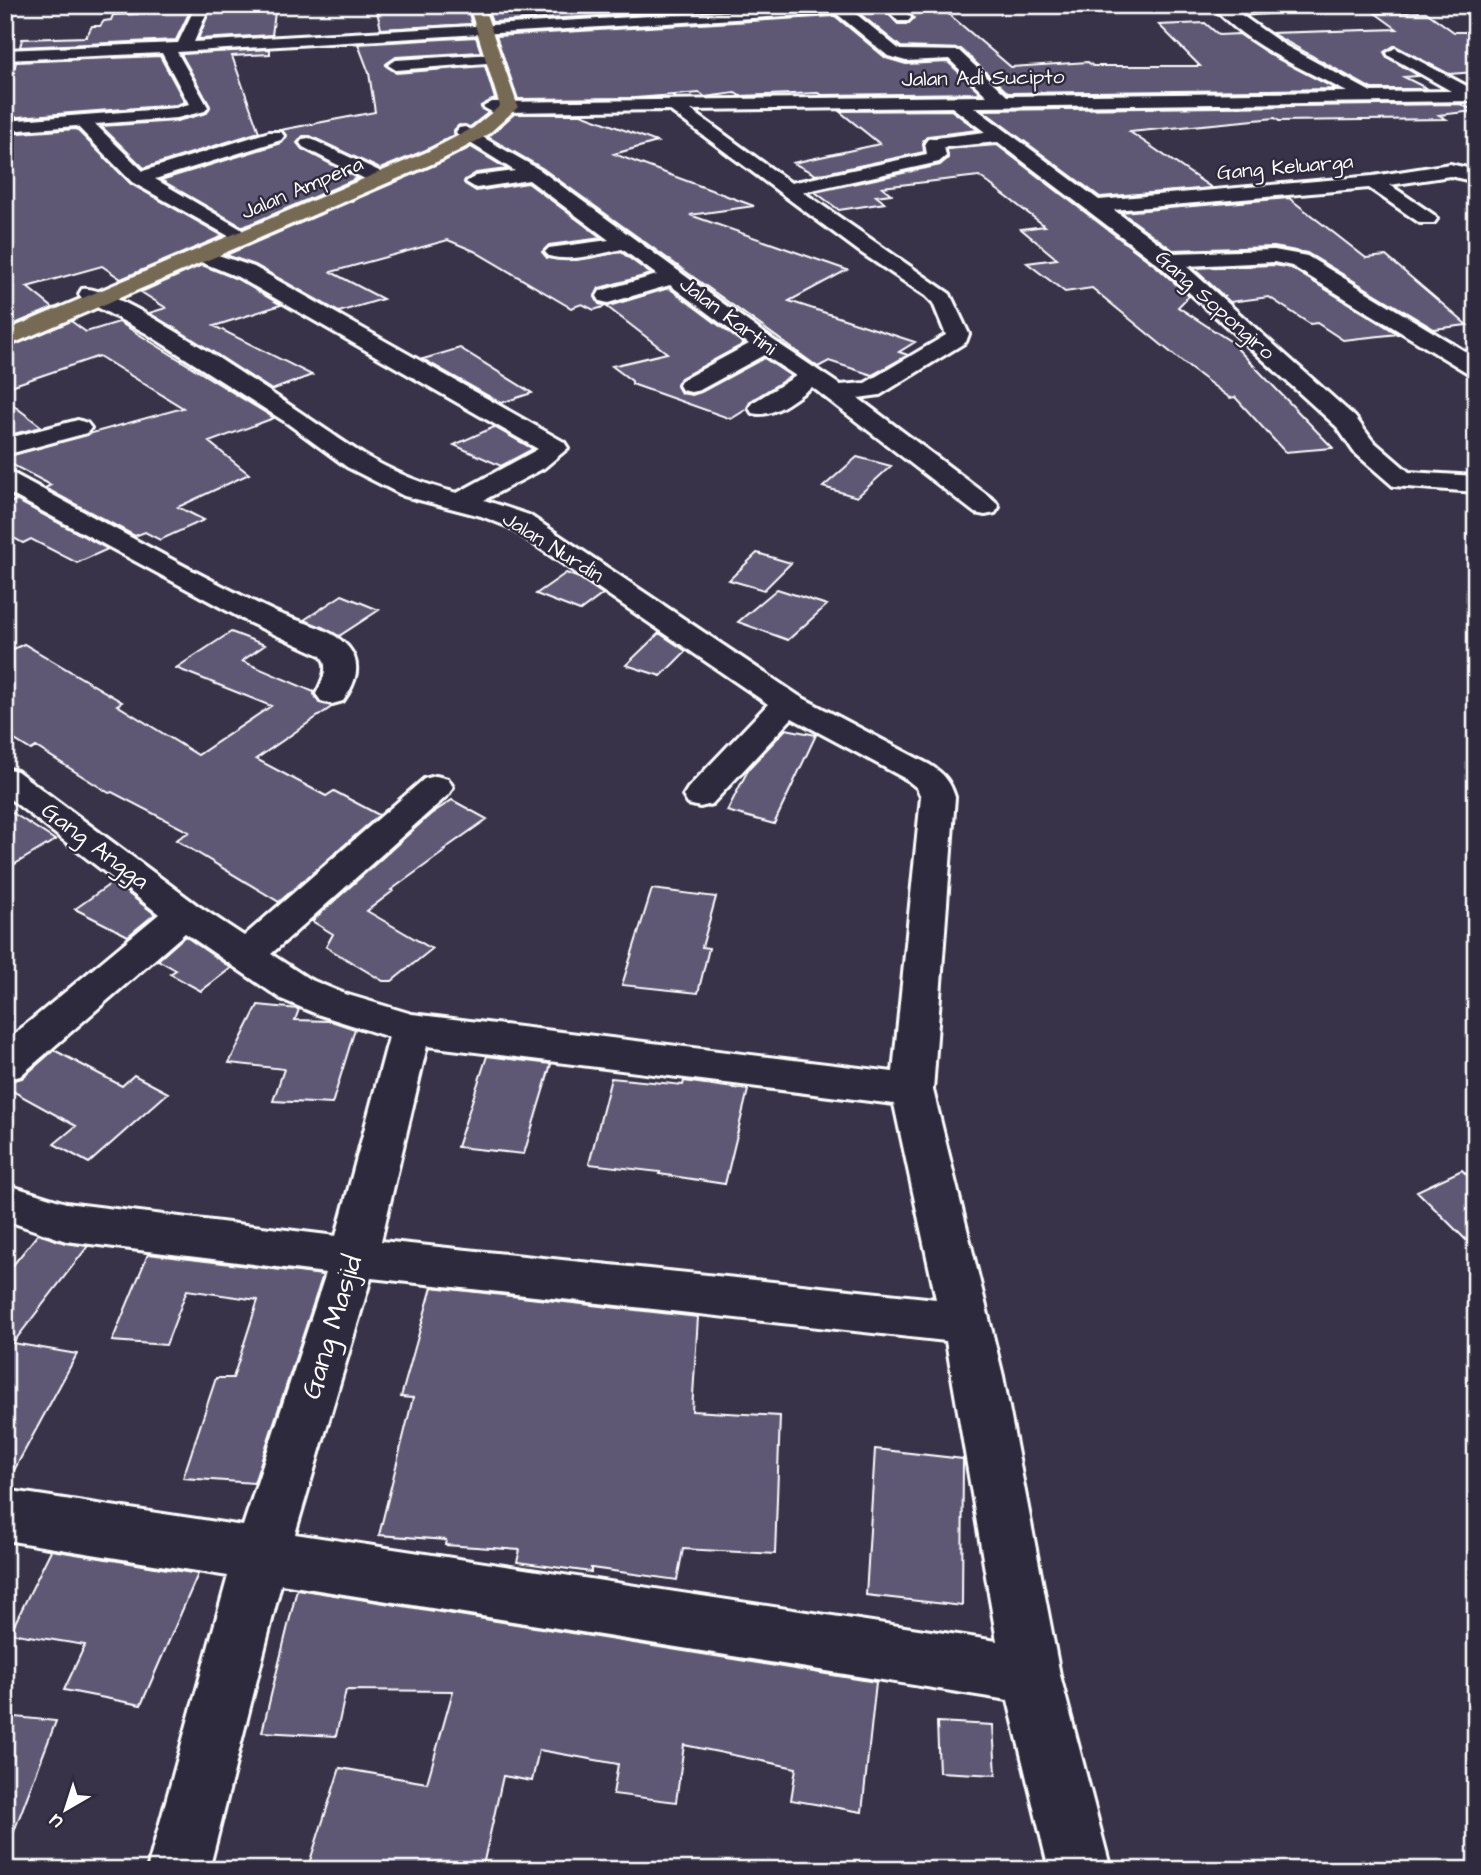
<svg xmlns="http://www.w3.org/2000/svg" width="1481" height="1875" font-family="'Architects Daughter',sans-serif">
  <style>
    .building { fill: #5e5875; stroke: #fff; stroke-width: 2 }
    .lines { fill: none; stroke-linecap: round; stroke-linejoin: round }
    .minor-casing { stroke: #fff; stroke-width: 6 }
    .major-casing { stroke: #fff; stroke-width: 6 }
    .minor { fill: #2f2a3d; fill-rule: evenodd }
    .major { fill: #776a54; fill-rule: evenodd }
    .labels { text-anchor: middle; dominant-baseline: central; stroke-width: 5; stroke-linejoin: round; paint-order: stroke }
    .far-street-label { font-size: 21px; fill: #fff; stroke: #2f2a3d }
    .street-label { font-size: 24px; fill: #fff; stroke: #2f2a3d }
    .near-street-label { font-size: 28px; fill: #fff; stroke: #2f2a3d }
  </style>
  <rect width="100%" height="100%" fill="#383348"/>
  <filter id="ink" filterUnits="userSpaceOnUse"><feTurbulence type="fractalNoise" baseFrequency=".0143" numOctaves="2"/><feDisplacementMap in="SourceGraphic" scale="14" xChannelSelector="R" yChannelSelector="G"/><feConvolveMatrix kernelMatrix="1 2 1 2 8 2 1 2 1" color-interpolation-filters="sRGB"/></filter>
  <g filter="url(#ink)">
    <!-- building -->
    <path class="building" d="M140 5H193L176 40 20 47 22 39 86 37 92 26H100L104 21 111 20 113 15 138 14Z
      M212 5H276L272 35 198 39Z
      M422 5 423 9 467 7 472 24 381 29 376 7Z
      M582 5 596 8 794 5 492 22 486 6Z
      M849 5H880L898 24H908L914 18 903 5H938L1011 67 1088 62 1093 66H1200L1159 25 1205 23 1219 35 1239 34 1274 57 1336 89 1008 93 961 49 901 47Z
      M1426 12 1454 32H1476V72L1449 74 1394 46 1384 52 1387 57 1419 76 1404 77 1428 89H1372L1271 33 1397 29 1375 13Z
      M835 16 886 58 906 64 948 62 981 93 821 95 818 93 740 96 735 93 705 97 700 93 635 98 518 99 496 36Z
      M476 37 481 52 396 57 386 64 396 73 485 66 495 99 481 106 488 113 470 127 459 125 454 130 455 135 426 150 380 169 310 136H303L297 143 302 149 358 178 243 227 161 180 282 143 287 136 281 130 375 112 369 73 358 44Z
      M270 49V54L232 56 259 132 144 168 101 126 177 121 207 113 210 106 181 54Z
      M160 56 185 102 176 105 5 118V106L16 62Z
      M1460 104 1475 111 1439 115 1446 119 1279 121 1275 118 1130 132 1212 188 1100 197 982 110Z
      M951 110 978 130 928 136 923 141 924 152 816 175 793 163 880 144 839 111Z
      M514 114H581L657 142 614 154 754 206 690 215 847 270 789 301 915 342 899 352 908 355 872 375 829 361 818 367 542 168 488 137Z
      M76 129 131 184 223 236 121 279 102 266 27 287 53 308 5 328V134Z
      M997 145 1157 267 1189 296 1178 307 1230 341 1333 448 1285 452 1235 397 1230 398 1191 369 1092 288 1065 292 1027 263 1057 259 1021 229 1045 226 979 176 882 187 891 194 876 196 885 203 839 210 815 192 940 165 948 158 947 149Z
      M471 147 507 169 476 173 465 180V184L476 191 528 183 602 238 549 245 542 252 547 258 576 260 621 252 651 274 599 288 595 297 599 304 609 306 669 288 744 344 681 378 677 386 681 393 692 395 701 392 764 358 791 376 751 401 747 409 731 419 632 384V381L612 366 667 353 606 306 594 310 582 304 571 308 474 251 448 240 331 272 383 299 339 312 255 265 226 255 442 162Z
      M1289 198 1366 258 1386 256 1467 325 1434 329 1307 253 1274 247 1173 250 1121 212Z
      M202 265 237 279 281 305 214 326 312 375 272 390 149 313 166 308 141 292Z
      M1274 265 1291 268 1398 334 1343 340 1317 323 1310 324 1269 297 1230 302 1193 268Z
      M71 321 86 332 119 322 274 418 209 442 249 474 178 507 204 520 160 540 145 532 135 536 45 488 51 485 5 461V457L183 408 99 356 5 388V349Z
      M460 348 532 393 501 403 423 359Z
      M5 399 42 427 5 436Z
      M494 427 533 449 501 466 454 445Z
      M857 457 891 466 857 497 823 487Z
      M16 500 108 549 77 563 31 539 23 543 5 533V505Z
      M757 553 791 563 764 590 729 580Z
      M566 573 579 578 603 594 580 611 536 594Z
      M777 589 827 605 788 640 738 622Z
      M342 595 379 610 339 636 304 620Z
      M231 632 265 645 242 661 314 692 319 703 333 706 256 759 326 796 334 791 379 815 279 902 176 840 189 832 112 792 109 793 36 747 31 750 5 734V653L24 644 122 702 117 705 198 755 271 706 176 668Z
      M659 633 686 651 661 676 626 665Z
      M786 729 816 735 774 824 727 811 749 768Z
      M452 800 487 819 443 850 445 851 391 890 393 891 367 911 432 949 392 981H383L326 947 333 934 312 921 431 814Z
      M5 808 55 840 5 870Z
      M113 882 155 914 128 936 75 909Z
      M652 889 716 897 702 947 709 948 698 993 622 985Z
      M185 936 231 968 201 991 170 974 176 970 158 960Z
      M258 1005 299 1009 295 1020 331 1021 355 1029 332 1104 273 1101 284 1069 229 1063Z
      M54 1050 122 1086 134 1075 168 1093 89 1163 54 1144 76 1126 5 1087V1082L22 1078Z
      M487 1056 551 1064 524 1154 457 1147Z
      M611 1078 683 1085 684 1081 748 1090 725 1184 659 1174 660 1172 589 1164Z
      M1462 1170 1476 1184V1250L1417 1191Z
      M38 1234 65 1243 88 1246 13 1343 77 1354 5 1487V1275Z
      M148 1254 323 1275 254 1483 183 1478 216 1378H233L258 1300 187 1290 166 1345 112 1341Z
      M432 1287 698 1317 692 1411 780 1416 775 1554 683 1549 677 1580 591 1568V1572L517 1562 520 1550 445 1545 446 1540 379 1535 413 1398 401 1397Z
      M875 1449 963 1459 962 1606 866 1595Z
      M51 1550 198 1574 141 1705 64 1690 85 1645 10 1633Z
      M297 1589 876 1682 862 1812 791 1800 796 1768 684 1745 676 1802 613 1794 618 1764 539 1750 532 1781 503 1776 482 1870H307L340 1768 427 1783 453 1691 346 1690 336 1736 262 1732Z
      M5 1716 56 1721 8 1847 5 1846Z
      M937 1722 993 1725 996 1775 939 1772Z"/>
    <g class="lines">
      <!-- minor casing -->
      <g class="minor-casing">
        <path id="minor" d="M196 5H210L194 42 845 5 900 50 959 51 1007 96 1347 92C1302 68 1245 45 1212 5H1318L1311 9 1240 14 1284 45 1371 92 1451 91 1389 56 1387 53 1395 48 1476 91V101L974 107 1099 200 1373 176 1450 164 1476 170V182L1450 176 1390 185 1434 215 1437 219 1434 223H1420L1369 188 1114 210 1172 253 1274 250 1307 256 1476 358V375L1468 373 1292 266 1274 262 1186 266 1355 417 1372 440 1409 472 1476 476V492L1393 486 1354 452 1337 427 1159 265 998 142 944 147 946 156 939 162 803 192 950 294 969 334 966 342 880 395 858 398 995 501 999 507 995 513 985 515 975 513 812 387C795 398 773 419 752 413L749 408 752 403 796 376 764 355 700 390 691 392 682 390 679 385 682 380 749 344 670 285 608 303 600 301 597 296 600 291 657 275 622 249C600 254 571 262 549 256L545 252 549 248 609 240 529 180 476 188 466 182 476 176 515 171 459 136 456 132 459 128 465 127 540 170 773 340 840 385 865 383 946 335 933 303 926 296 860 252 669 110 492 112 483 107 492 102 987 96 949 59 906 61 888 56 836 13 177 52 208 107 205 111 177 118 95 124 143 171 269 132H281L284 136 281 140 155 179 241 229 244 233 241 237 234 239 132 182 77 126 5 131V121L176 108 189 104 162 53 5 60V50L178 43ZM952 107 985 132 928 139 925 143 927 154 791 183 691 110Z
          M883 5H899L911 18 908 21H898Z
          M494 54 500 56 502 59 500 62 396 70 388 65 396 60Z
          M309 138 379 171 382 175 379 179H365L303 147 300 143 303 139Z
          M203 250 254 267 564 442 568 448 544 468 484 500 529 515 799 696 930 765C944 774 950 781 955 797L933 1090 1003 1376 1060 1675 1111 1870H1049L1008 1700 281 1584 209 1870H147L228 1576 5 1540V1490L243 1526 326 1273 66 1241 5 1220V1184L66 1203 336 1236 389 1037 317 1014 281 999 185 933 20 1076 5 1080V1042L159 914 5 795V768L17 771 197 905 244 936 424 779 436 776 448 779 453 787 448 795 271 954 309 979 345 994 412 1014 893 1072 921 797 917 788 906 779 792 718 712 804 700 807 688 804 683 796 688 788 768 704 509 527 481 516 404 496 347 467 287 423 146 333 82 299 79 294 82 289C117 281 322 429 364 455 393 472 425 485 457 493L538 449 238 277 196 260 192 256 196 252ZM427 1046 894 1104 936 1299 381 1241ZM371 1278 946 1341 997 1641 295 1534Z
          M78 420 87 423 91 428 87 433 5 455V439Z
          M5 472 14 474C100 520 184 568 271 610 295 622 330 626 348 647 363 665 355 684 343 701L332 704 321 701 316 694C322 682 331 666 320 655L250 623 5 491Z"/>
      </g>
      <!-- major casing -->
      <g class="major-casing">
        <path id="major" d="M469 5H483L518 107 486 136 441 160 5 347V331L427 152 473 128 500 106Z"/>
      </g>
      <!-- minor -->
      <use href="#minor" class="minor"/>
      <!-- major -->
      <use href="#major" class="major"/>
    </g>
  </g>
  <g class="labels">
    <!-- far-street labels -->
    <g class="far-street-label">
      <text transform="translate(983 78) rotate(-1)">Jalan Adi Sucipto</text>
      <text transform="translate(1285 167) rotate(-5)">Gang Keluarga</text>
      <text transform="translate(302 188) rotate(-23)">Jalan Ampera</text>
      <text transform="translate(1215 305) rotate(42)">Gang Sopongiro</text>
      <text transform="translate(728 316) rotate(37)">Jalan Kartini</text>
      <text transform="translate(553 547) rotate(32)">Jalan Nurdin</text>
    </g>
    <!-- street labels -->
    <g class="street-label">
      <text transform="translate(95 846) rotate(37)">Gang Angga</text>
    </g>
    <!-- near-street labels -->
    <g class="near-street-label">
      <text transform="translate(332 1327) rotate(-73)">Gang Masjid</text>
    </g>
  </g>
  <!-- margin -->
  <rect width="1481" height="1875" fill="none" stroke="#2f2a3d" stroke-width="28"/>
  <rect x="14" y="14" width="1453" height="1847" fill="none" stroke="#fff" stroke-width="2.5" filter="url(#ink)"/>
  <!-- north arrow -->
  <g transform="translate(66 1809) rotate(219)" stroke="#2f2a3d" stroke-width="5" paint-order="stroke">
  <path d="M0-5L12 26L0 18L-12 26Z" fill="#ffffff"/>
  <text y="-10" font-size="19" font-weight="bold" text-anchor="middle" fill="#ffffff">U</text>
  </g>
</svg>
